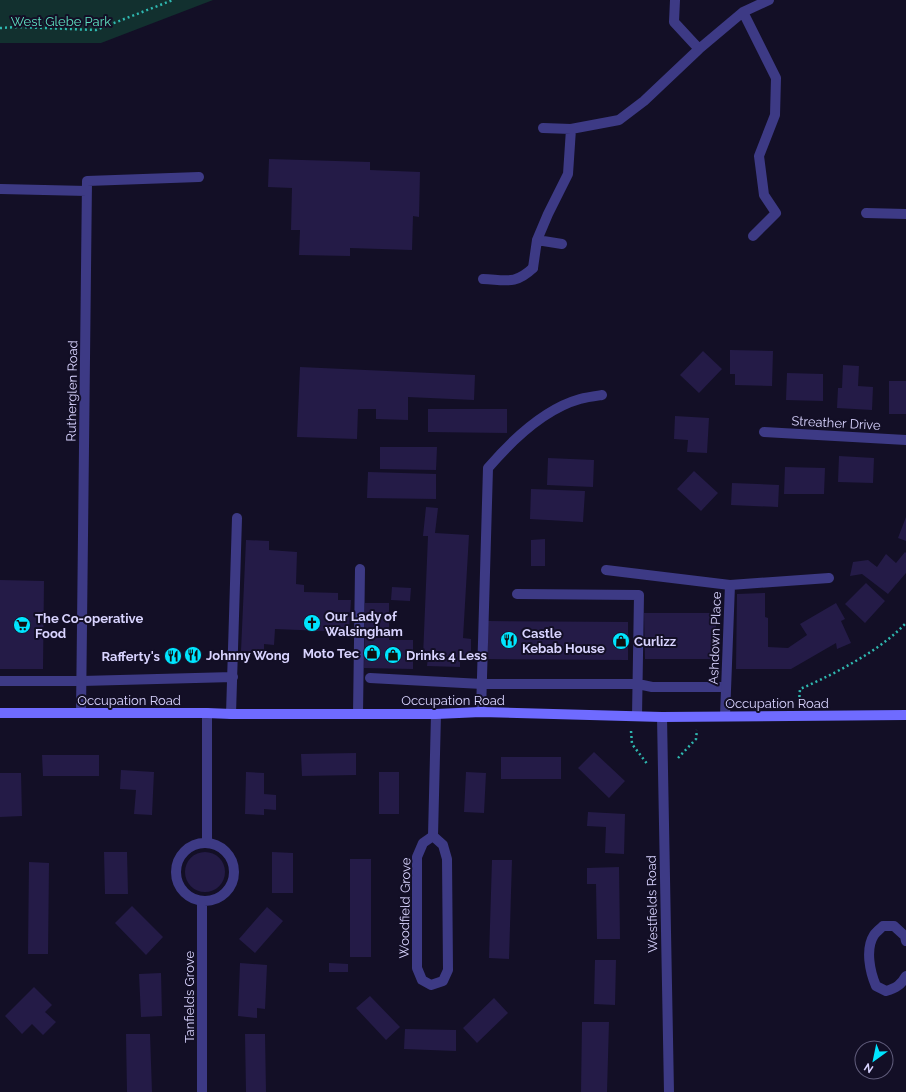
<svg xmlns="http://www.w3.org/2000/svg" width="906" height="1092" font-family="Raleway,sans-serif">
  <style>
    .green { fill: #12302f }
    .building { fill: #241b47 }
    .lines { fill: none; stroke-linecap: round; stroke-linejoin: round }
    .path { stroke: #2fb8b0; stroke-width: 2.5; stroke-dasharray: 2 3; stroke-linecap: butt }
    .lane { stroke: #3d3a85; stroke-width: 10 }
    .street { stroke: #3d3a85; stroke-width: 10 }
    .secondary { stroke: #6f6bff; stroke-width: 10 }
    .labels { text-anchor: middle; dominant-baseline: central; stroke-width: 4; stroke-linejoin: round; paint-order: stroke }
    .park-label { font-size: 13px; fill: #5fe0c0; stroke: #130f26 }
    .street-label { font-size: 13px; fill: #d9d4ff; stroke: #130f26 }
    .poi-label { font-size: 13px; font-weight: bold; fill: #d9d4ff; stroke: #130f26; text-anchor: start }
  </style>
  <rect width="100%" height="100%" fill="#130f26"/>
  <!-- green -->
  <path class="green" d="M0 0H213L101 43H0Z"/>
  <!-- building -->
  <path class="building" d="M269 159 370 162V170L420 172 419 217 413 216 412 250 350 248V256L299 255 300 230H291L292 188 268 187Z
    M730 350 773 351 772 386 735 385V374H730Z
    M703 351 722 369 699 393 680 375Z
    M843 365 859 366 858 386 873 387 872 410 837 408 838 388H842Z
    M300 367 475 375 474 400 408 397V420L376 419V409H358L357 439 297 437Z
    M787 373 823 374V401L786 400Z
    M889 381H906V414H889Z
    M428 409H507V433L428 432Z
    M675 416 709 418 707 453 687 452 688 440 674 439Z
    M380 447H437L436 470 380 469Z
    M839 456 874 458 873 483 838 482Z
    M548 458 594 460 593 487 547 485Z
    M785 467 825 468 824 494H784Z
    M694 471 718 493 701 511 677 489Z
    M368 472 436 474V499L367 498Z
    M732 483 779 485 778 507 731 505Z
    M531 489 585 491 583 522 530 519Z
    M426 507 438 508 435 533 469 535 463 638 471 639V659L460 660V667L427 666 428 657H423L428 536H423Z
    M906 517V541L898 538Z
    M545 539V566H531V540Z
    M246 540 269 541V550L297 552 296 584 304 585V592L338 593V600H351L349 632 275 629 274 645 264 644V652L241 651Z
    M905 552 906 553V573L888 594 862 574 850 576 853 562 868 560 877 567 886 554 896 563Z
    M0 580 44 581 43 669H0Z
    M866 583 885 601 865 623 845 604Z
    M392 587 411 588 410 601 391 600Z
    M765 593V617L768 618V647L788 648 807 635 800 624 836 603 845 619 841 621 851 643 837 649 836 643 791 669H736L737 594Z
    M365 603H389V640H413V669L364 668Z
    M644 613H716V659H645Z
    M488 621 628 622V660L488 659Z
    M594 752 625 781 609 798 578 768Z
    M356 753V775L302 776 301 754Z
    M42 755H99V776H43Z
    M501 757H561V779H501Z
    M121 770 154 772 152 815 134 814 136 790 120 789Z
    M246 772 264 773V794L276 795V810L264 809V815L245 814Z
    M379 772H399V814H379Z
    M466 772 486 773 484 813 464 812Z
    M0 773H21L22 816 0 817Z
    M588 812 625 814 624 854 605 853 606 827 587 826Z
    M185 872a20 20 0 1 1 40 0a20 20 0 1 1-40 0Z
    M104 852H127L128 894H105Z
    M272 852 293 853V893H272Z
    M350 859H371V957H350Z
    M492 860H512L509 959 489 958Z
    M29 862 49 863 48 954H28Z
    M619 867 620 939H597L596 884H587V868Z
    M132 906 163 937 146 955 115 923Z
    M267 907 283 921 255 953 239 939Z
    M595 960H616L615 1005 594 1004Z
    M240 963 267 965 265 1009 257 1008V1018L238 1016Z
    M329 963 348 964V972H329Z
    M161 973 162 1016 141 1017 139 974Z
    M34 987 52 1005 45 1012 56 1022 43 1035 32 1024 22 1034 5 1016Z
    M370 996 400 1027 386 1040 356 1008Z
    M494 998 508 1013 477 1043 463 1028Z
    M582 1022H609L607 1092H581Z
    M405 1029 456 1030V1051L404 1049Z
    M126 1034H150L152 1092H127Z
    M245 1034H265L266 1092H246Z"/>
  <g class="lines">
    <!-- path -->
    <path class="path" d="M0 28 18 27 96 30 173 0
      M799 702 800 689C812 684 824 678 836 672 862 658 886 644 906 623
      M631 731 632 744 648 765
      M678 758 696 739 697 730"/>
    <!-- lane -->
    <path class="lane" d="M866 213 906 214
      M483 279C506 280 515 285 533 268
      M517 594 639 595 637 716
      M370 678 482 684H638L652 687H726
      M0 681H82L233 677
      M481 712 488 468C512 440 544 409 580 399 587 397 595 396 602 395
      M231 714 237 518
      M358 714 360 569"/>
    <!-- street -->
    <path class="street" d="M675 0 674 22 699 49
      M743 12 776 78 775 115 759 156 764 195 776 213 753 236
      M543 128 571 129 619 120 644 101 699 49 743 12 769 0
      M1 189 87 191
      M537 240 562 244
      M533 268 537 240 548 214 568 174 571 129
      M764 432 906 440
      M606 570 730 585 725 716
      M730 585 829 578
      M81 713 87 181 199 177
      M662 717 669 1092
      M433 836 443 845 447 859 448 970 443 981 431 985 422 980 417 968V857L423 843 433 836 436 714
      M176 872a29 29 0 1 1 58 0a29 29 0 1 1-58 0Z
      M207 843V713
      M202 901V1092
      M906 941 905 936 894 926H883C880 929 876 932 874 935 865 949 870 972 876 986L886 991C896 988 901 985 906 976"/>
    <!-- secondary -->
    <path class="secondary" d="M0 713H207L231 714H436L481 712 662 717 906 715"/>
  </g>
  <!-- icons -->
  <defs>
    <g id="church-disc" transform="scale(0.9)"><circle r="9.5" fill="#00e5ff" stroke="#130f26"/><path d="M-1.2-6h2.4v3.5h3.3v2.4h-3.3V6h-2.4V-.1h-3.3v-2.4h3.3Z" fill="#111"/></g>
    <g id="supermarket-disc" transform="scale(0.9)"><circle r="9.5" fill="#00e5ff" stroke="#130f26"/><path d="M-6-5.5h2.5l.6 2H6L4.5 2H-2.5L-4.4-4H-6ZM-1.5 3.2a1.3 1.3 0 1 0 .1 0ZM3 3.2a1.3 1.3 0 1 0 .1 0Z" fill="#111"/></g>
    <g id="restaurant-disc" transform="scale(0.9)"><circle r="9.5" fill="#00e5ff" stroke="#130f26"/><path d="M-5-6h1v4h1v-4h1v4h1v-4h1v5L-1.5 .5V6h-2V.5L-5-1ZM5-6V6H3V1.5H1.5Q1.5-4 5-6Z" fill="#111"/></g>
    <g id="shop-disc" transform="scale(0.9)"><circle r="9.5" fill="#00e5ff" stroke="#130f26"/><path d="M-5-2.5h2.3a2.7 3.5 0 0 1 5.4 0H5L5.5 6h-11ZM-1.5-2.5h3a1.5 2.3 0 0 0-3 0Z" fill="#111"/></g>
  </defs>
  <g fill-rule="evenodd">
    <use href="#church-disc" x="312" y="623"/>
    <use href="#supermarket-disc" x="22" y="625"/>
    <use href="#restaurant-disc" x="509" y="640"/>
    <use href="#shop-disc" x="621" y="641"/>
    <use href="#shop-disc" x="372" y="653"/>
    <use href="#restaurant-disc" x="193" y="655"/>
    <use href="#shop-disc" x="393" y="655"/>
    <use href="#restaurant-disc" x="173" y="656"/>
  </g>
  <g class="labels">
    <!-- park labels -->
    <g class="park-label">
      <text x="61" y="21">West Glebe Park</text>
    </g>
    <!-- street labels -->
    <g class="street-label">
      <text transform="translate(72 391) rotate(-89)">Rutherglen Road</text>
      <text transform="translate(836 423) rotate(3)">Streather Drive</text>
      <text transform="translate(715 638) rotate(-88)">Ashdown Place</text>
      <text x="129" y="700">Occupation Road</text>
      <text x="453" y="700">Occupation Road</text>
      <text x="777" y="703">Occupation Road</text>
      <text transform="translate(652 904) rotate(-91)">Westfields Road</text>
      <text transform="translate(405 908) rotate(-89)">Woodfield Grove</text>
      <text transform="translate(189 997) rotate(-90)">Tanfields Grove</text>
    </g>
    <!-- poi labels -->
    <g class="poi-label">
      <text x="325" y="616">Our Lady of<tspan x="325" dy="15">Walsingham</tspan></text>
      <text x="35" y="618">The Co-operative<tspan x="35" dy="15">Food</tspan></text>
      <text x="522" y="633">Castle<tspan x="522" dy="15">Kebab House</tspan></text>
      <text x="634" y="641">Curlizz</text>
      <text x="359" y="653" text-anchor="end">Moto Tec</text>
      <text x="206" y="655">Johnny Wong</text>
      <text x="406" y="655">Drinks 4 Less</text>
      <text x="160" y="656" text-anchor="end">Rafferty's</text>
    </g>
  </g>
  <!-- north arrow -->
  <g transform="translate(874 1060) rotate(213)"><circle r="19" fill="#130f26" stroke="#625e7d"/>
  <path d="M0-3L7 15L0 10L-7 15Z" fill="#00e5ff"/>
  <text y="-6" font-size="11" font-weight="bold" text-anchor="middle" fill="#d9d4ff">N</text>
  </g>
</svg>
